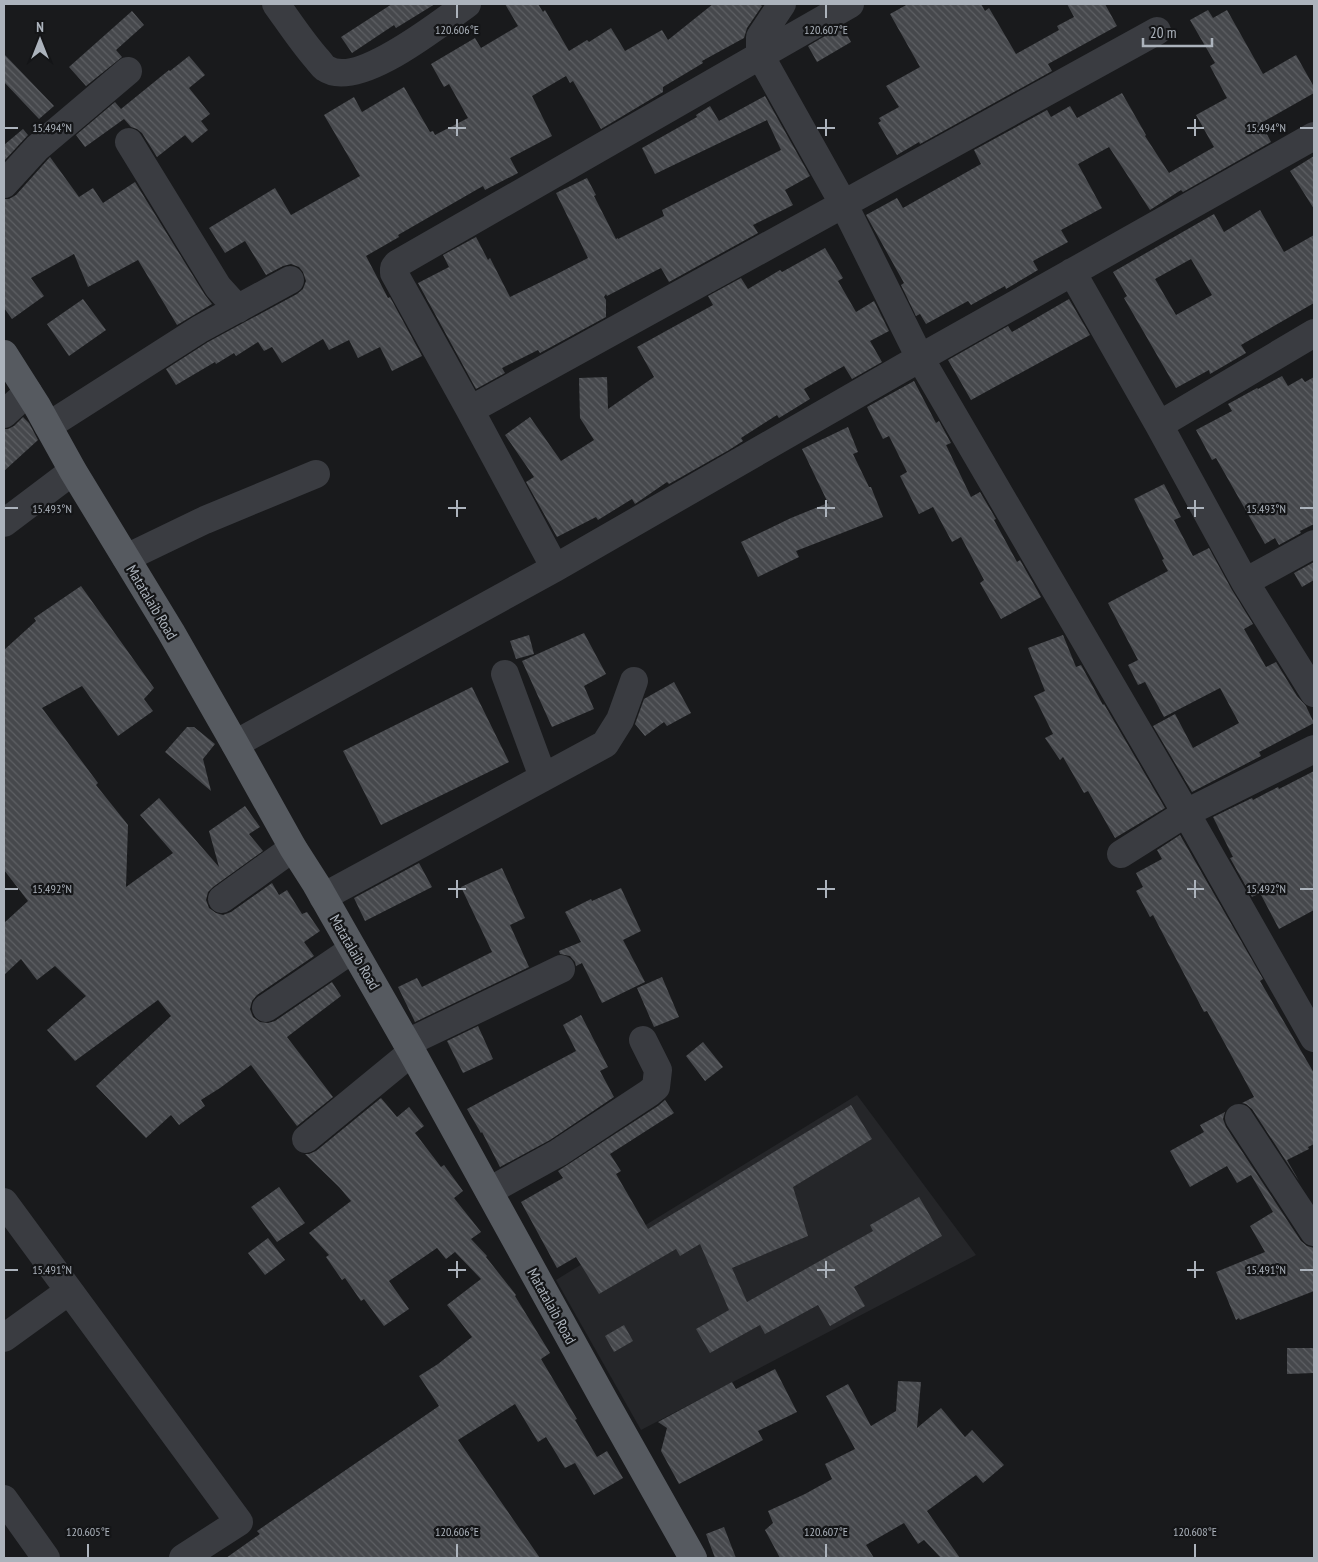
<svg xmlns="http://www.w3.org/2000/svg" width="1318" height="1562" font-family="'PT Sans Narrow',sans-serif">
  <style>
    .built { fill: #252629 }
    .building { fill: url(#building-back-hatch); fill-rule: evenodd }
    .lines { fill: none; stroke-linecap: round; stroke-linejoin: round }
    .minor { stroke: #3a3c41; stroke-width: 28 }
    .major { stroke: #565a60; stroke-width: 28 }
    .ticks { fill: none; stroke: #acb3bc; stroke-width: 2 }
    .labels { text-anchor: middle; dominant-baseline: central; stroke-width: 4.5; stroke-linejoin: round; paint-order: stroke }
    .street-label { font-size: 15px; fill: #acb3bc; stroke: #141517 }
    .ticks-label { font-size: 12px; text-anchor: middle; fill: #acb3bc; stroke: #141517; stroke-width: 4.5; stroke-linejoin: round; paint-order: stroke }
  </style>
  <defs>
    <pattern id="building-back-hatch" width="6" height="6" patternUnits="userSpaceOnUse" patternTransform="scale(1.25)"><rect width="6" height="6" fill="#46484c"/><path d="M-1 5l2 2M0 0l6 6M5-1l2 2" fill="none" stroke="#5e6064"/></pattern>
  </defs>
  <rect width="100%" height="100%" fill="#191a1c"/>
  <!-- built -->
  <path class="built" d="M857 1095 976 1255 641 1430 556 1280Z"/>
  <!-- building -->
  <path class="building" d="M392 4H435L396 28 394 25 352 53 341 37Z
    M505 4H538L543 12 545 10 569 51 587 40 589 42 611 28 625 51 662 30 668 40 713 4H759L762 6 747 28 744 38 702 61 703 63 663 87V92L601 129 573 81 570 83 566 76 532 96 552 136 510 158 518 173 485 190 483 186 398 235 399 237 366 256 388 298 390 297 422 356 392 371 380 347 358 358 349 340 329 350 323 339 282 363 272 347 264 351 258 342 236 356 234 353 216 364 215 362 176 385 166 369 208 342 297 294 303 289 306 281 303 272 299 267 291 264 283 266 266 275 245 241 225 253 209 228 275 188 291 215 360 176 324 115 354 97 362 112 404 87 430 132 433 131 435 135 468 118 449 84 444 87 431 64 475 38 481 48 518 26Z
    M908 4H981L985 11 989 8 1016 54 1059 30 1057 26 1074 17 1067 4H1105L1117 26 1048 64 1052 71 920 144 919 142 897 155 878 123 881 121 879 118 899 107 886 86 920 67 890 14Z
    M1208 10 1213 18 1227 10 1263 74 1296 55 1314 87V93L1261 123 1271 142 1183 192 1181 190 1150 210 1109 147 1078 164 1102 208 1061 230 1068 242 1033 261 1038 270 1006 289 1005 286 971 305 968 301 926 324 920 314 916 316 901 285 904 283 866 215 897 198 903 208 981 164 974 150 1047 110 1051 117 1070 106 1077 118 1122 93 1146 135 1145 136 1169 173 1214 147 1196 115 1227 98 1210 66 1215 63 1190 20Z
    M132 11 144 25 116 50 122 57 86 86 69 67Z
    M842 26 851 42 817 62 808 46Z
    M4 54 54 106 39 119 4 82Z
    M189 56 205 75 189 88 210 114 201 121 208 130 192 143 185 135 157 157 142 133 137 129 131 127 124 119 85 147 76 135 115 102 121 109 169 70 170 71Z
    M765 96 810 176 785 190 793 205 753 225 758 233 669 282 661 268 607 296 606 294 604 297 606 300V317L540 353 538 350 502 368 505 373 476 389 418 283 449 267 443 255 476 237 488 260 490 258 510 297 551 277 588 258 556 193 587 178 596 195 594 196 616 239 618 238V239L664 216 662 210 781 150 767 120 655 174 642 148 697 117 696 115 710 106 719 121Z
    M23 129 28 135 4 161V145Z
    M1314 156V209L1290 171Z
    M50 157 79 197 93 188 103 203 135 182 205 295 212 304 177 325 138 260 88 287 74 254 31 278 44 296 12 319 4 308V199H9L16 195Z
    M1260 210 1284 252 1314 235V303L1241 345 1246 353 1210 374 1209 370 1176 388 1124 298 1127 296 1113 272 1214 214 1224 232ZM1191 259 1212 295 1176 315 1155 279Z
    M825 248 843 278 838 281 856 312 874 301 889 331 870 341 882 362 852 379 844 366 804 389 810 399 779 418 777 415 741 438 743 441 729 450 669 484 667 482 635 504 632 499 598 520 596 517 557 537 526 482 534 477 505 435 530 417 561 461 594 440 580 418 579 378 607 377 608 409 654 377 637 347 713 305 708 296 741 278 748 289 780 270 782 272Z
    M83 299 106 330 69 356 47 324Z
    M1069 299 1090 335 971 400 948 360 1008 326 1012 332Z
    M1282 376 1288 386 1302 378 1305 382 1314 377V524L1300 531 1301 533 1279 545 1275 538 1265 544 1216 458 1212 460 1196 430 1232 411 1228 404 1257 388 1258 389Z
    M914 381 936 423 939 421 951 443 946 445 971 497 980 492 996 519 994 520 1017 562 1020 560 1041 597 1001 619 980 583 984 580 961 537 952 542 933 507 919 514 900 476 907 472 889 436 883 439 867 407Z
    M23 417 29 423 38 440 4 471V429H8L14 426Z
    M848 427 858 452 853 454 869 487H871L883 517 796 551 799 557 758 577 741 542 791 518 828 503 802 449Z
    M1164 484 1181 517 1174 520 1193 556 1209 548 1232 590 1253 624 1244 629 1266 667 1276 662 1297 696 1306 706 1314 723 1259 752 1261 756 1192 792 1153 726 1175 714 1193 748 1239 723 1220 688 1164 717 1145 682 1138 685 1128 665 1138 660 1108 603 1168 571 1162 560 1164 559 1134 499Z
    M1314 562V580L1302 587 1294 573Z
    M81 586 154 688 144 699 153 711 118 736 82 686 42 708 98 783 96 785 128 825 126 887 173 853 140 815 159 798 219 867 209 831 245 806 260 827 249 834 263 851 213 887 208 892 206 900 209 908 216 913 223 915 231 912 272 883 279 895 287 890 302 914 307 912 320 931 304 942 314 956 257 995 252 1001 250 1009 253 1017 260 1022 268 1023 275 1021 332 982 341 996 287 1037 333 1097 297 1126 251 1065 220 1088 201 1100 205 1106 179 1125 171 1115 146 1138 96 1086 171 1016 158 1000 75 1061 47 1030 86 996 55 966 37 980 21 959 4 975V923L28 901 4 870V650L36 621 34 618Z
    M584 633 606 674 584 686 594 709 552 727 522 661Z
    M529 635 534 654 516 659 510 641Z
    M1063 635 1076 667 1081 665 1103 705 1104 704 1165 808 1115 838 1088 791 1084 793 1063 757 1060 760 1045 738 1053 734 1034 696 1045 691 1028 648Z
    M674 682 691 713 667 726 664 722 645 736 635 724 644 699Z
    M472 687 509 762 381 825 343 751Z
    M187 727H194L215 744 203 759 211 791 165 752Z
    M1314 771V910L1279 929 1260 893 1252 897 1230 858 1233 857 1213 817 1252 798 1253 800 1278 787 1279 789Z
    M1180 835 1263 979 1260 981 1314 1073V1144L1308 1147 1309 1149 1287 1160 1299 1181 1252 1109 1246 1104 1242 1103 1254 1097 1207 1011 1204 1012 1153 915 1150 917 1136 891 1143 887 1136 873 1162 859 1157 850Z
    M419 863 432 887 365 921 354 898Z
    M502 868 525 918 510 925 529 967 415 1022 398 987 417 978 422 987 492 952 461 887Z
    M621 888 641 931 623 940 645 982 602 1003 582 963 576 966 575 962 570 956 560 954 559 951 581 942 565 912 591 899 592 901Z
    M662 977 679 1017 654 1027 637 988Z
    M581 1015 608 1067 600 1071 614 1097 550 1140 500 1167 482 1132 481 1133 467 1109 576 1051 563 1025Z
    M478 1026 493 1059 463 1073 447 1041Z
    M703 1042 723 1067 705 1081 686 1056Z
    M381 1098 397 1117 409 1107 424 1126 415 1133 441 1167 444 1165 463 1191 454 1198 481 1232 471 1239 487 1256 486 1257 516 1295 515 1296 550 1353 541 1359 577 1419 575 1420 597 1457 607 1451 623 1478 594 1495 575 1463 565 1468 546 1437 538 1442 515 1404 458 1440 540 1558H226L260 1534 257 1531 439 1406 419 1376 438 1364 472 1337 447 1305 481 1279 455 1252 446 1259 437 1248 389 1281 409 1309 384 1326 364 1299 361 1301 345 1278 342 1280 326 1257 329 1255 309 1233 351 1201 339 1187 305 1154H309L316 1151Z
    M665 1100 674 1113 610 1154 621 1171 616 1174 648 1229 851 1105 872 1139 793 1187 808 1236 732 1268 747 1302 873 1231 870 1225 919 1197 942 1236 854 1287 865 1306 830 1326 818 1305 765 1334 760 1325 710 1353 696 1329 729 1310 700 1244 680 1256 676 1249 599 1294 576 1257 557 1268 521 1202 563 1178 558 1171 658 1106Z
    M1225 1112 1223 1119 1226 1127 1301 1241 1307 1246 1314 1248V1291L1240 1320 1239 1318 1236 1320 1216 1272 1265 1252 1250 1226 1273 1212 1251 1175 1237 1183 1227 1166 1190 1187 1170 1151 1204 1132 1200 1125Z
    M279 1187 305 1223 277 1242 251 1207Z
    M268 1238 285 1260 265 1275 248 1253Z
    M624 1325 633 1341 614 1352 605 1336Z
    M1287 1348H1314V1373L1287 1374Z
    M775 1369 797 1412 758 1431 763 1440 679 1484 661 1451 667 1428 658 1422 732 1382 736 1389Z
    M898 1381 921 1382 917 1428 941 1408 965 1437 972 1430 1004 1465 983 1483 976 1475 927 1511 960 1558H941L924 1540 918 1544 904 1523 866 1545 874 1558H780L765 1530 773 1523 768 1511 805 1494 832 1479 825 1464 855 1449 826 1396 848 1384 871 1426 896 1411Z
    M724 1527 736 1558H715L706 1534Z"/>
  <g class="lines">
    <!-- minor -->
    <path class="minor" d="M276 4C289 22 302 42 317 59 320 62 322 66 325 68 357 91 440 23 467 4
      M782 4 760 37V55L844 205 920 358 1186 813 1314 1038
      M129 142 218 287 238 309
      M4 184 37 148 128 71
      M1072 272 1159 425 1245 582 1314 693
      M470 410 1157 31
      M4 414 28 392
      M1159 425 1314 333
      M48 426 200 329 290 280
      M4 523 73 471
      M126 558 205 520 316 474
      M555 568 470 410 394 273V268L397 264 850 4
      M1245 582 1314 544
      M505 674 543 777
      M235 744 555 568 920 358 1314 136
      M1121 854 1186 813 1314 749
      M323 897 605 744 620 720 634 681
      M222 899 293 848
      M266 1008 353 949
      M407 1043 561 969
      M1239 1118 1314 1232
      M306 1139 412 1052
      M489 1191 558 1153 649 1093 656 1087 658 1070 643 1040
      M4 1202 239 1522 183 1558
      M4 1338 69 1291
      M4 1499 46 1558"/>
    <!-- major -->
    <path class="major" d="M4 354 37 406 73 471 171 632 235 744 293 848 316 884 353 949 412 1052 604 1400 693 1558"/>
  </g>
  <!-- ticks -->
  <path class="ticks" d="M457 5V18M826 5V18M457 119V136M826 119V136M1195 119V136M5 128H18M448 128H466M817 128H835M1187 128H1204M1300 128H1313M457 500V517M826 500V517M1195 500V517M5 508H18M448 508H466M817 508H835M1187 508H1204M1300 508H1313M457 880V898M826 880V898M1195 880V898M5 889H18M448 889H466M817 889H835M1187 889H1204M1300 889H1313M457 1261V1278M826 1261V1278M1195 1261V1278M5 1270H18M448 1270H466M817 1270H835M1187 1270H1204M1300 1270H1313M88 1544V1557M457 1544V1557M826 1544V1557M1195 1544V1557"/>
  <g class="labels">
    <!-- street labels -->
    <g class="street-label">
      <text transform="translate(152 602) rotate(59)">Matatalaib Road</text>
      <text transform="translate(355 952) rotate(60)">Matatalaib Road</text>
      <text transform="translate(552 1306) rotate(61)">Matatalaib Road</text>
    </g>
  </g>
  <g class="ticks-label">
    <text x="457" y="34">120.606°E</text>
    <text x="826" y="34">120.607°E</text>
    <text x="52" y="132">15.494°N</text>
    <text x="1266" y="132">15.494°N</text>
    <text x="52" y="513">15.493°N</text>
    <text x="1266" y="513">15.493°N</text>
    <text x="52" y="893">15.492°N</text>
    <text x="1266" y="893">15.492°N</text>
    <text x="52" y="1274">15.491°N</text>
    <text x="1266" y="1274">15.491°N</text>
    <text x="88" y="1536">120.605°E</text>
    <text x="457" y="1536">120.606°E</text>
    <text x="826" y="1536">120.607°E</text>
    <text x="1195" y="1536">120.608°E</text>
  </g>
  <!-- border -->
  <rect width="1318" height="1562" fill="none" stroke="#acb3bc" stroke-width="10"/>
  <!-- north arrow -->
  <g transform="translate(40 40)" stroke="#141517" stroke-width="4" paint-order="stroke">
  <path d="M0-4L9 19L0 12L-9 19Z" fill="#acb3bc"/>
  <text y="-8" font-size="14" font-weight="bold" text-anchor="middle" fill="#acb3bc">N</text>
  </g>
  <!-- scale -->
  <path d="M1143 38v8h69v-8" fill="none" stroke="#acb3bc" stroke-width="2.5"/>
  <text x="1150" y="38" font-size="15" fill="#acb3bc" stroke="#141517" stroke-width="4" paint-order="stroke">20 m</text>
</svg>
